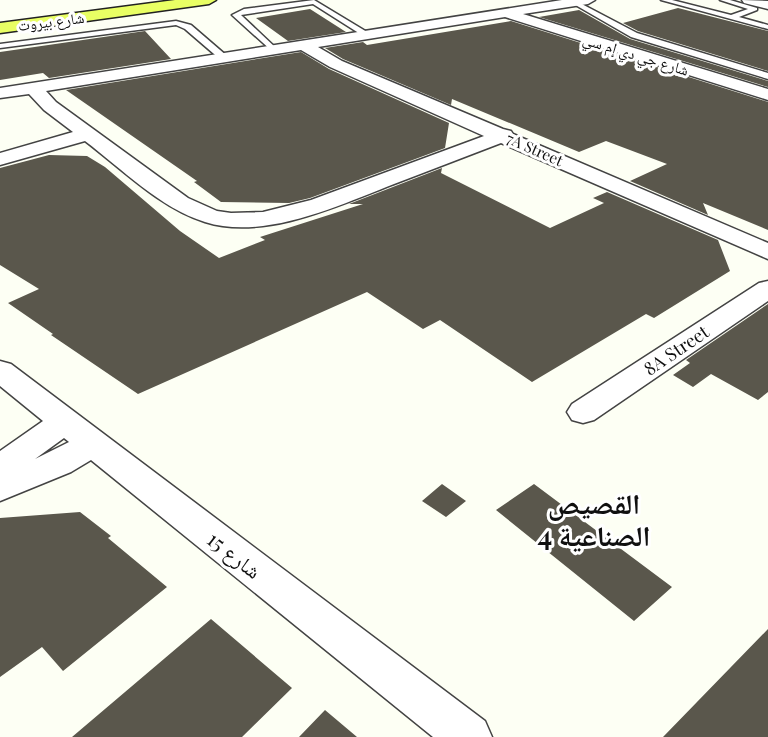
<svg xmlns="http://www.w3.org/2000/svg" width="768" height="737" font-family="'Playfair Display','Noto Naskh Arabic',serif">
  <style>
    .building { fill: #5a574c }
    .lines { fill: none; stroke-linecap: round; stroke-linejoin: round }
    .service-casing { stroke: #434343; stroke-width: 3 }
    .minor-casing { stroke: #434343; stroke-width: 3 }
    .primary-casing { stroke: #212121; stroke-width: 3 }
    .service { fill: #fff; fill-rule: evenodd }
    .minor { fill: #fff; fill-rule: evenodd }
    .primary { fill: #e9ff64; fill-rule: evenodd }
    .labels { text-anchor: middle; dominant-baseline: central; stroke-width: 6; stroke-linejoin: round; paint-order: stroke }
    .far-street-label { font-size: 15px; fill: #101010; stroke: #fff }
    .street-label { font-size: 18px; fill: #101010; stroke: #fff }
    .near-street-label { font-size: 21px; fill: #101010; stroke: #fff }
    .near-district-label { font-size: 28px; font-weight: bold; fill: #101010; stroke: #fff }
  </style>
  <rect width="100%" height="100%" fill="#fdfff4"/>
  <!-- building -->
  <path class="building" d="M678 8 768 31V71L638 31 623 23Z
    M310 9 346 32 288 41 256 18Z
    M579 10 630 39 768 81V87L539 17Z
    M511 21 768 102V230L703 203 708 215 630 181 667 164 606 141 579 152 452 99 451 105 343 59 325 48 363 42 367 45Z
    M145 31 171 59 49 78 43 73 0 80V52Z
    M301 52 329 69 449 123 445 148 310 198 289 203 221 202 194 182 197 181 66 90Z
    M49 155 87 156 105 167 180 231 219 258 265 240 260 237 363 204H349L442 168 441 173 550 228 604 203 593 198 607 192 718 240 730 271 654 318 646 314 532 382 440 320 423 329 367 292 138 394 51 335 53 334 8 303 39 289 0 265V168Z
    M768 304V392L758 400 711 374 693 387 673 375 690 363 686 360Z
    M442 484 466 501 446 517 422 501Z
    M534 484 672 587 634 621 496 510Z
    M80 512 111 536 108 538 167 587 63 671 42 647 0 677V518Z
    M211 619 292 688 242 737H72Z
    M768 629V737H663Z
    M325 710 357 737H299Z"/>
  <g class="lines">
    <!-- service casing -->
    <g class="service-casing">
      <path id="service" d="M314 0 372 35 365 37 313 4 241 15 276 48 277 50 273 52 232 15 244 9Z
        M661 0H672L731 15 748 9 720 0H730L757 8V10L739 17 768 25V29Z
        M572 1H576L637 33 768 73V79L631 37 572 3Z
        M176 21 191 25 227 56V60H221L185 29 176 25 0 48V44Z"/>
    </g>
    <!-- minor casing -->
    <g class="minor-casing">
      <path id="minor" d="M562 0H595L588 4 523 14 768 89V100L505 17 318 47 342 61 503 129 511 131 513 134 768 243V259L501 143C465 157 430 170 394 184 340 205 264 241 205 222 160 208 122 169 85 141L0 165V153L73 132 44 110 29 94 0 98V88ZM301 50 330 67 484 136 311 200 263 212 231 213 217 211 188 198 56 102 46 91Z
        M742 0 768 1V9L744 3Z
        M768 281V301L594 420 583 423 572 420 567 412 572 404 759 283Z
        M0 361 11 364 485 721 492 737H433L91 460 71 472 0 501V451L43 421 0 386ZM64 438 69 442 35 459Z"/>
    </g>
    <!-- primary casing -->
    <g class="primary-casing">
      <path id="primary" d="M175 0H216L209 4 0 33V23Z"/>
    </g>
    <!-- service -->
    <use href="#service" class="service"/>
    <!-- minor -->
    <use href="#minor" class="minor"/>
    <!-- primary -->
    <use href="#primary" class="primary"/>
  </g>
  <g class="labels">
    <!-- far-street labels -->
    <g class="far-street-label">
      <text transform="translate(51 21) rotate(-7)">شارع بيروت</text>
      <text transform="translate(636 54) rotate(17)">شارع جي دي إم سي</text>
      <text transform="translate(535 149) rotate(24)">7A Street</text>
    </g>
    <!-- street labels -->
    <g class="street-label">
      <text transform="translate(676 350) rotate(-34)">8A Street</text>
    </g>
    <!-- near-street labels -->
    <g class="near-street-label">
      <text transform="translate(235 554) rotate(38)">شارع 15</text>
    </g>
    <!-- near-district labels -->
    <g class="near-district-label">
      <text x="594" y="502">القصيص<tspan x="594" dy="32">الصناعية 4</tspan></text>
    </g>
  </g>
</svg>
